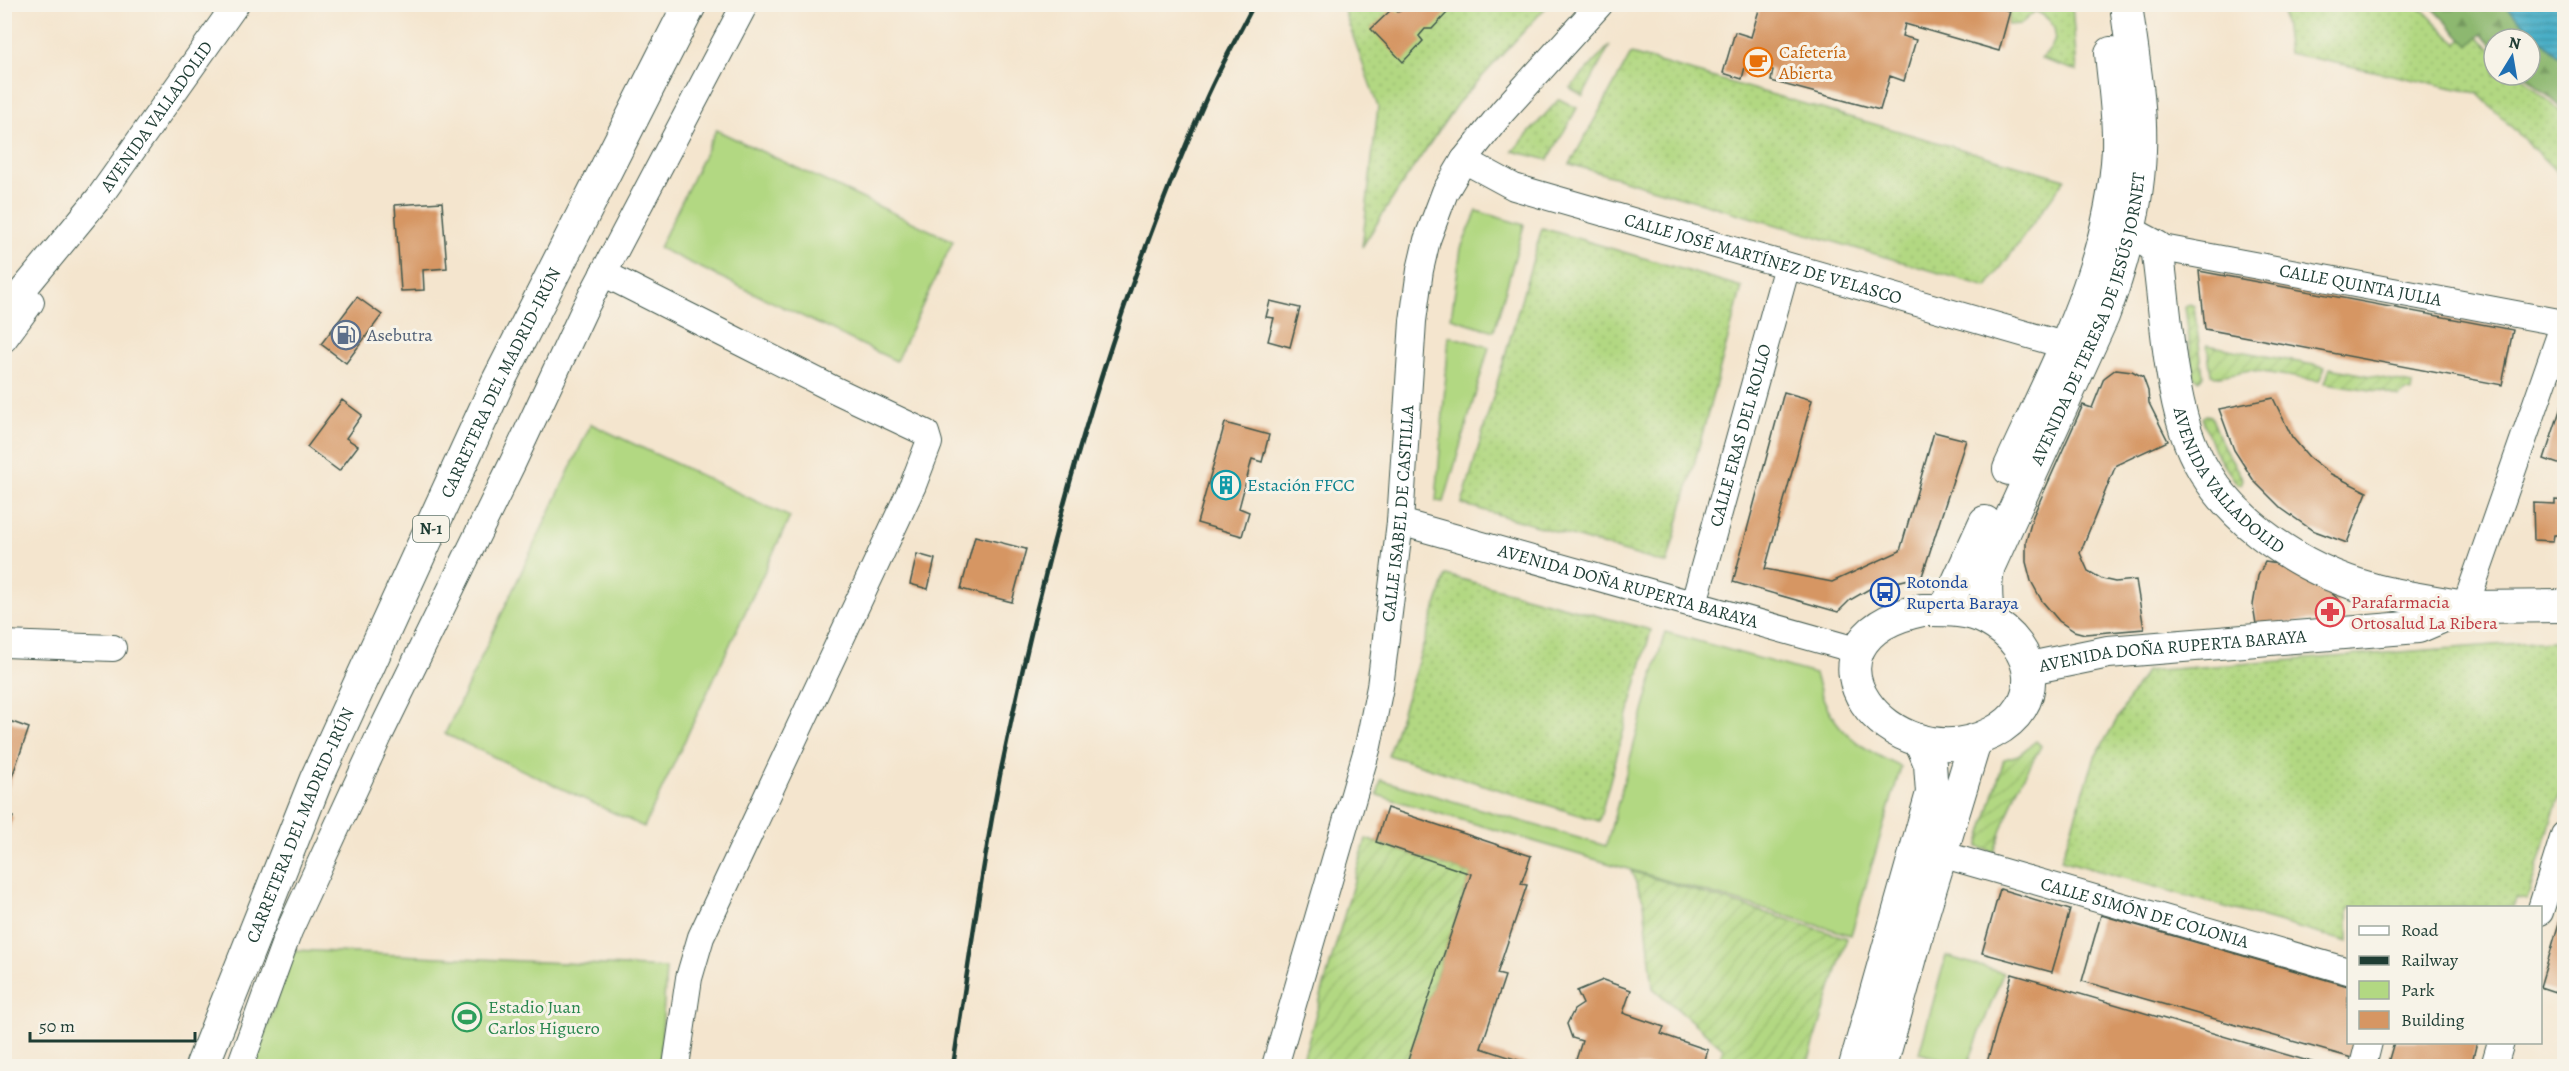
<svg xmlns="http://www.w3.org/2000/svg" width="2569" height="1071" font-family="Alegreya,serif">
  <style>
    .grass { fill: url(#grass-dots); stroke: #688a5b; stroke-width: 1.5 }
    .forest { fill: url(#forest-firs); stroke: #567a52; stroke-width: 1.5 }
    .park { fill: #b2d882; stroke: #688a5b; stroke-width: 1.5 }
    .garden { fill: url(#garden-furrows); stroke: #688a5b; stroke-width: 1.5 }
    .water { fill: url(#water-rules); stroke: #34767e; stroke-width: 1.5 }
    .building { fill: #d69663 }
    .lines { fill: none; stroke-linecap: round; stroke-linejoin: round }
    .minor-casing { stroke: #3f564b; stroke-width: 28 }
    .tertiary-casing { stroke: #3f564b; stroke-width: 34 }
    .trunk-casing { stroke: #3f564b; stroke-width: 35 }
    .minor { stroke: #fff; stroke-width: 26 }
    .tertiary { stroke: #fff; stroke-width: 32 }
    .trunk { stroke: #fff; stroke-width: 33 }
    .rail { stroke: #1f3d34; stroke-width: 4.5 }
    .labels { text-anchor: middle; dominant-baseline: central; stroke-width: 6; stroke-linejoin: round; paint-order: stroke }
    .shield { fill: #f7f3e8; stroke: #60746a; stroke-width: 1.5 }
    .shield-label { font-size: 16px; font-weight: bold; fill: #1f3d34 }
    .food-label { font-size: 18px; fill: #c56008; stroke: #f7f3e8; text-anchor: start }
    .street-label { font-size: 18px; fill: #1f3d34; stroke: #f7f3e8 }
    .service-label { font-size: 18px; fill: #4e5e75; stroke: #f7f3e8; text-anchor: start }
    .culture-label { font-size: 18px; fill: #0d838f; stroke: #f7f3e8; text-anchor: start }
    .transit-label { font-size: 18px; fill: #164399; stroke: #f7f3e8; text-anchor: start }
    .health-label { font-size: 18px; fill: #be3a42; stroke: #f7f3e8; text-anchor: start }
    .leisure-label { font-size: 18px; fill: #27864d; stroke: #f7f3e8; text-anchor: start }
  </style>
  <defs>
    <pattern id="grass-dots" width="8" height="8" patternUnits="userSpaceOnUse" patternTransform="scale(1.5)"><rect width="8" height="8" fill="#b2d882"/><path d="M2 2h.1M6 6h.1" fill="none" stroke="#99ba71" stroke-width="1.8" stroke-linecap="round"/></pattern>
    <pattern id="forest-firs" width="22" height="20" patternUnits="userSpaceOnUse" patternTransform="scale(1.5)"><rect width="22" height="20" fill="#8db870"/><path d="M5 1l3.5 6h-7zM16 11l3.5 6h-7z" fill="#73975d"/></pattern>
    <pattern id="garden-furrows" width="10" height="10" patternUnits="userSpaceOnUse" patternTransform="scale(1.5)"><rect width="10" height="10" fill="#b2d882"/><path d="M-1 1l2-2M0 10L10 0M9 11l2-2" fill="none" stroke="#99ba71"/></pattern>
    <pattern id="water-rules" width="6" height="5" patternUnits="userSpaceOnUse" patternTransform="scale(1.5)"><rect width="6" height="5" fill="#48afc7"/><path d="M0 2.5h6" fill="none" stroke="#3b90a2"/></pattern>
  </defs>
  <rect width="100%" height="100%" fill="#f7f3e8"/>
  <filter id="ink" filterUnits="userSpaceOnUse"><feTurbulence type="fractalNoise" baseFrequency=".0167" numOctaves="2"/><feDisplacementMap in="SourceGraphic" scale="12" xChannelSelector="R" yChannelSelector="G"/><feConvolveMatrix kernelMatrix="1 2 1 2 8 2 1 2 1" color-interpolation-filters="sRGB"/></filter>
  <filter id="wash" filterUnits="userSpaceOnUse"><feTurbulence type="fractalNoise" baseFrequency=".008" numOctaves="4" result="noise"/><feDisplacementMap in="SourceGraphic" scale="24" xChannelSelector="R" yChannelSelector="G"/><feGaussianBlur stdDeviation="1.35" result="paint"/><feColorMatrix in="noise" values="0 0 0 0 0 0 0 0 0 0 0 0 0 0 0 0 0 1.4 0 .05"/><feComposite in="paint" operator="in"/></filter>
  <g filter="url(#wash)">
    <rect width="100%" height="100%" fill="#f4e5ce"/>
    <!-- grass -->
    <path class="grass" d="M1342 5H1548L1457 104 1400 187 1362 247 1378 107Z
      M2010 5H2072L2077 71 2041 59C2061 42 2060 22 2035 11L2021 24 2008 25Z
      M2282 5H2418L2457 44 2469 29 2494 52V75H2520L2564 115V179L2477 93 2288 53Z
      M1610 45 1583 96 1570 88Z
      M1631 54 2065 179 1987 287 1570 164Z
      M1559 99 1577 108 1548 160 1513 151Z
      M1542 228 1742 287 1667 564 1462 504Z
      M1446 575 1651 630 1599 821 1388 755Z
      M2564 640V779L2527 900 2516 898 2513 907 2348 908V942L2061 860 2095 757 2145 671Z"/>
    <!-- forest -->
    <path class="forest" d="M2430 5H2504L2564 61V110L2525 75H2530V39H2494V47L2481 34 2469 46Z"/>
    <!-- park -->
    <path class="park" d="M716 130 953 241 896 361 659 248Z
      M1477 211 1524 225 1494 331 1451 318 1461 248Z
      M1449 336 1489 347 1444 502 1436 501Z
      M591 424 790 517 644 827 445 734Z
      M1665 632 1815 674C1829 728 1853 744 1901 767L1851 935 1377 795 1381 780 1606 846Z
      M295 950 666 968 660 1066H253Z
      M1946 956 2003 973 1967 1066 1919 1053Z"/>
    <!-- garden -->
    <path class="garden" d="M2189 304 2194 306 2203 375 2199 380 2194 377 2185 307Z
      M2207 345 2325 367 2319 381 2250 370 2215 377 2211 374Z
      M2330 368 2412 384 2411 392 2405 391 2399 397 2384 392 2325 383Z
      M2206 415 2211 416 2224 448 2243 479 2241 484H2237L2214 450 2202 418Z
      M2036 741 2041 746 2016 791 1994 852 1978 847 2004 759 2018 755Z
      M1366 839 1471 874 1406 1066H1301Z
      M1631 871 1847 938 1807 1066H1718L1723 1048 1653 988 1644 902Z"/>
    <!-- water -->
    <path class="water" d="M2504 5H2564V61Z"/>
    <g id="blocks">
      <!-- building -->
      <path class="building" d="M1743 4H1987L2010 11 1999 51 1905 24 1902 36 1916 40 1904 81 1890 76 1880 110 1771 81 1773 70 1746 63 1742 79 1723 73 1735 32 1751 37 1759 10Z
        M1406 5H1444L1448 12 1432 29H1425L1419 36 1423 41 1403 62 1371 29 1394 7 1398 12Z
        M442 202 447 268 423 270 424 290 401 291 395 205Z
        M2199 271 2513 330 2502 385 2205 329Z
        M357 297 382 315 346 363 321 344Z
        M1270 301 1300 308 1290 347 1268 341 1274 318 1266 317Z
        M2116 369 2132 371 2143 377 2148 391 2149 403 2168 441 2116 465 2080 553 2088 571 2102 579 2115 582 2136 580 2144 629 2085 634 2074 631 2059 621 2042 601 2031 581 2026 562V541L2033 516 2083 405 2092 408 2104 378Z
        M1784 392 1812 400 1765 569 1832 582 1900 551 1934 432 1966 440 1922 576 1871 588 1850 600 1838 612 1733 582Z
        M2273 398 2292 437 2309 457 2331 474 2367 492 2347 543 2312 530 2282 509 2254 481 2234 450 2219 409Z
        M2564 398V466L2544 459Z
        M342 400 362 415 346 438 358 446 339 471 307 447Z
        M1225 423 1269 435 1262 462 1252 459 1239 508 1249 512 1242 536 1197 523Z
        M2555 500 2564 501V535H2554L2553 541 2534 540 2533 503 2555 504Z
        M975 536 1026 549 1012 602 961 589Z
        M917 554 935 559 928 589 910 584Z
        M2265 562 2278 564 2328 590 2338 599 2337 619 2256 624 2253 605 2258 576Z
        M4 719 29 728 5 797H4Z
        M1387 808 1531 856 1521 884 1527 885 1497 974 1505 976 1481 1048 1536 1066H1428L1408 1060 1471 874 1376 842Z
        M4 814 13 817 5 839H4Z
        M2000 889 2070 910 2052 972 1982 953Z
        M2564 906V995L2540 987Z
        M2101 915 2348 986V1042H2356L2352 1058 2082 981Z
        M2012 974 2325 1066H1986Z
        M1603 980 1631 990 1623 1013 1664 1027 1661 1034 1708 1050 1703 1066H1574L1582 1041 1572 1038 1567 1024 1574 1010 1583 1004 1577 991Z
        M2394 1042H2477L2471 1066H2387Z"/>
    </g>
  </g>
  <g filter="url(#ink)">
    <use href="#blocks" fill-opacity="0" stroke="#3f564b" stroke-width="1.5"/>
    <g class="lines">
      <!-- minor casing -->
      <g class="minor-casing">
        <g id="minor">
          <path id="s1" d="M1464 160 1514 187 2067 346"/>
          <path id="s2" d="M2157 247 2564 323"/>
          <path d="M603 273 833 389 926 433 929 443 913 485 701 937 689 978 676 1066"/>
          <path id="s3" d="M4 313 98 199 236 4"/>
          <path d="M4 339 31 302"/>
          <path id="s4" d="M1400 522 1856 650"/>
          <path id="s5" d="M1694 603 1787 266"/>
          <path d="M2465 607 2564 323"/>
          <path d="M4 644 113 648"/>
          <path id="s6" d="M1941 854 2348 971"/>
          <path d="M2540 912 2564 835"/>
          <path d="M240 1066 289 931 379 736 513 462 585 308 745 4"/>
          <path id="s7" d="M1275 1066 1368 746 1380 687 1400 522 1413 321 1420 270 1427 240 1445 192 1464 160 1503 111 1600 4"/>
          <path d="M2363 1066 2369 1042"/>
          <path d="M2494 1066 2501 1042"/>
        </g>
      </g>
      <!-- tertiary casing -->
      <g class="tertiary-casing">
        <g id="tertiary">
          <path id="s8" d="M2129 232 2157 247C2165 305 2168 376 2186 432 2213 513 2296 569 2375 590 2404 597 2435 602 2465 607"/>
          <path d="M2009 469C2056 365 2112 265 2118 149 2119 117 2114 85 2111 53"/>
          <path d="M1922 610C1944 610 1968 609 1988 620 2038 647 2046 705 1992 733 1890 785 1780 640 1922 610Z"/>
          <path d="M1945 610 1985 522"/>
          <path id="s9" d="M1989 620C1986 602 1984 584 1989 566L2103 316C2123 263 2138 208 2140 151 2142 102 2132 52 2126 4"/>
          <path id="s10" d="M2030 668 2108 652 2418 627 2465 607 2564 606"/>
          <path d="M1855 1066 1932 793 1930 764 1920 740"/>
          <path d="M1881 1066 1924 910 1975 742"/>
        </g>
      </g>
      <!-- trunk casing -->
      <g class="trunk-casing">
        <g id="trunk">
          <path id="s11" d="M202 1066 316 780 498 382 690 4"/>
        </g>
      </g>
      <!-- minor -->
      <use href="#minor" class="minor"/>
      <!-- tertiary -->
      <use href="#tertiary" class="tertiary"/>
      <!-- trunk -->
      <use href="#trunk" class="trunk"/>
      <!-- rail -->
      <path class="rail" d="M953 1066C968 969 981 871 1000 775 1046 547 1111 311 1206 99 1220 67 1238 36 1254 4"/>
    </g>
  </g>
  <!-- icons -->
  <defs>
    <g id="cafe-ring" transform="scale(1.5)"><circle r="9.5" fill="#f7f3e8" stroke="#e8710a" stroke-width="1.5"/><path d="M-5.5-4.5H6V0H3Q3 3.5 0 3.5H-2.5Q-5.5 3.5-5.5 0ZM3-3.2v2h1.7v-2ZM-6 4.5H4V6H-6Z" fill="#e8710a"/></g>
    <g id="fuel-ring" transform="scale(1.5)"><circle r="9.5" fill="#f7f3e8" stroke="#5c6f8a" stroke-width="1.5"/><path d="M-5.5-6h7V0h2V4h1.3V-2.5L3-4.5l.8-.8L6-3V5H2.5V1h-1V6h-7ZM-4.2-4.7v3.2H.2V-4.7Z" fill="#5c6f8a"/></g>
    <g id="building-ring" transform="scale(1.5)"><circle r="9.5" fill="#f7f3e8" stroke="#0f9aa8" stroke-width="1.5"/><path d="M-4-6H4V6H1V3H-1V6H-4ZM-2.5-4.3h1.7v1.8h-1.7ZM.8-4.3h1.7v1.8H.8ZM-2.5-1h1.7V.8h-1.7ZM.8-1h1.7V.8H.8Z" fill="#0f9aa8"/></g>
    <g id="bus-ring" transform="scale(1.5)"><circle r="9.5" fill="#f7f3e8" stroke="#1a4fb4" stroke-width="1.5"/><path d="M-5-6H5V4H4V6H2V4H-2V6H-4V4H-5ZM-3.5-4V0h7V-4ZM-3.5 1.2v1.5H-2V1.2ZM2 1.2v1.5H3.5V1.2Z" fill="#1a4fb4"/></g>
    <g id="pharmacy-ring" transform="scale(1.5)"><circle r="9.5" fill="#f7f3e8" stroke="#e0444e" stroke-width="1.5"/><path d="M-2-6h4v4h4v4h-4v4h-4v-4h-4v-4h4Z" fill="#e0444e"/></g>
    <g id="stadium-ring" transform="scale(1.5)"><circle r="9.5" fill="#f7f3e8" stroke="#2e9e5b" stroke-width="1.5"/><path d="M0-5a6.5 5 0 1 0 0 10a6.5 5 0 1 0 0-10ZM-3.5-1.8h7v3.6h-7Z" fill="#2e9e5b"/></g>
  </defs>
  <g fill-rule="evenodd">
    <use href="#cafe-ring" x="1758" y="62"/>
    <use href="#fuel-ring" x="346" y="335"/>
    <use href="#building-ring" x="1226" y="485"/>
    <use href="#bus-ring" x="1885" y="592"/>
    <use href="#pharmacy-ring" x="2330" y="612"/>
    <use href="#stadium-ring" x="467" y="1017"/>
  </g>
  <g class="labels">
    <!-- shield labels -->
    <rect class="shield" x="413" y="516" width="36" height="26" rx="4.5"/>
    <g class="shield-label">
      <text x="431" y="529">N-1</text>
    </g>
    <!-- food labels -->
    <g class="food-label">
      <text x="1779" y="52">Cafetería<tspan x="1779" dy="21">Abierta</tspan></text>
    </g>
    <!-- street labels -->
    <g class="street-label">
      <text stroke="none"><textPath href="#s3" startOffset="249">AVENIDA VALLADOLID</textPath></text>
      <text stroke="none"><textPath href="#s1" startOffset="316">CALLE JOSÉ MARTÍNEZ DE VELASCO</textPath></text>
      <text stroke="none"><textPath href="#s2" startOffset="207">CALLE QUINTA JULIA</textPath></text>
      <text stroke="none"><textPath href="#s9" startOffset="322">AVENIDA DE TERESA DE JESÚS JORNET</textPath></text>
      <text stroke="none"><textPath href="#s11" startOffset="746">CARRETERA DEL MADRID-IRÚN</textPath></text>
      <text stroke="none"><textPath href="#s5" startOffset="174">CALLE ERAS DEL ROLLO</textPath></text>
      <text stroke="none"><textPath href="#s8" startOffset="284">AVENIDA VALLADOLID</textPath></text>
      <text stroke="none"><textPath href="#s7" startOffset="568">CALLE ISABEL DE CASTILLA</textPath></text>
      <text stroke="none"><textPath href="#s4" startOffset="237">AVENIDA DOÑA RUPERTA BARAYA</textPath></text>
      <text stroke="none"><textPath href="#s10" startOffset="144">AVENIDA DOÑA RUPERTA BARAYA</textPath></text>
      <text stroke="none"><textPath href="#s11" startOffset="260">CARRETERA DEL MADRID-IRÚN</textPath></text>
      <text stroke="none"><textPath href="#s6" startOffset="212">CALLE SIMÓN DE COLONIA</textPath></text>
    </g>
    <!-- service labels -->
    <g class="service-label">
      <text x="367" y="335">Asebutra</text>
    </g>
    <!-- culture labels -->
    <g class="culture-label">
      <text x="1247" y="485">Estación FFCC</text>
    </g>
    <!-- transit labels -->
    <g class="transit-label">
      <text x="1906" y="582">Rotonda<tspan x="1906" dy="21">Ruperta Baraya</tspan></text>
    </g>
    <!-- health labels -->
    <g class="health-label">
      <text x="2351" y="602">Parafarmacia<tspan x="2351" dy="21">Ortosalud La Ribera</tspan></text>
    </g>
    <!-- leisure labels -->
    <g class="leisure-label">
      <text x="488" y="1007">Estadio Juan<tspan x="488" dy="21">Carlos Higuero</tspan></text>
    </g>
  </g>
  <!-- margin -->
  <rect width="2569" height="1071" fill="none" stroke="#f7f3e8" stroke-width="24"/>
  <!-- legend -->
  <rect x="2347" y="906" width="195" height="138" fill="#f7f3e8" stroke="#a1aaa0" stroke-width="1.5"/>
  <rect x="2359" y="926" width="30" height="9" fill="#ffffff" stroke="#a1aaa0" stroke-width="1.5"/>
  <text x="2401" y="936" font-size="18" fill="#1f3d34">Road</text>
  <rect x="2359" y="956" width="30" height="9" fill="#1f3d34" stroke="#a1aaa0" stroke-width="1.5"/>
  <text x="2401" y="966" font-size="18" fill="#1f3d34">Railway</text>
  <rect x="2359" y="981" width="30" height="18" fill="#b2d882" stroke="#a1aaa0" stroke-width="1.5"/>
  <text x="2401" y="996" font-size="18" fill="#1f3d34">Park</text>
  <rect x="2359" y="1011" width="30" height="18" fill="#d69663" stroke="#a1aaa0" stroke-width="1.5"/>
  <text x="2401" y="1026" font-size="18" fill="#1f3d34">Building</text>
  <!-- north arrow -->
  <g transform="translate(2512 57) rotate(11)"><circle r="28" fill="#f7f3e8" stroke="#a1aaa0" stroke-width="1.5"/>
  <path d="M0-4.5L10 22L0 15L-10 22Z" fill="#1f6fb2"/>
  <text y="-9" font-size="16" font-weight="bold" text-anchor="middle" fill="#1f3d34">N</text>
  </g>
  <!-- scale -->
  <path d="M30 1032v9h165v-9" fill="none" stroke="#1f3d34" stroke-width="3"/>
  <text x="39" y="1032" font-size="18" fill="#1f3d34" stroke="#f7f3e8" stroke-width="4.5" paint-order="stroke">50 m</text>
</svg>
